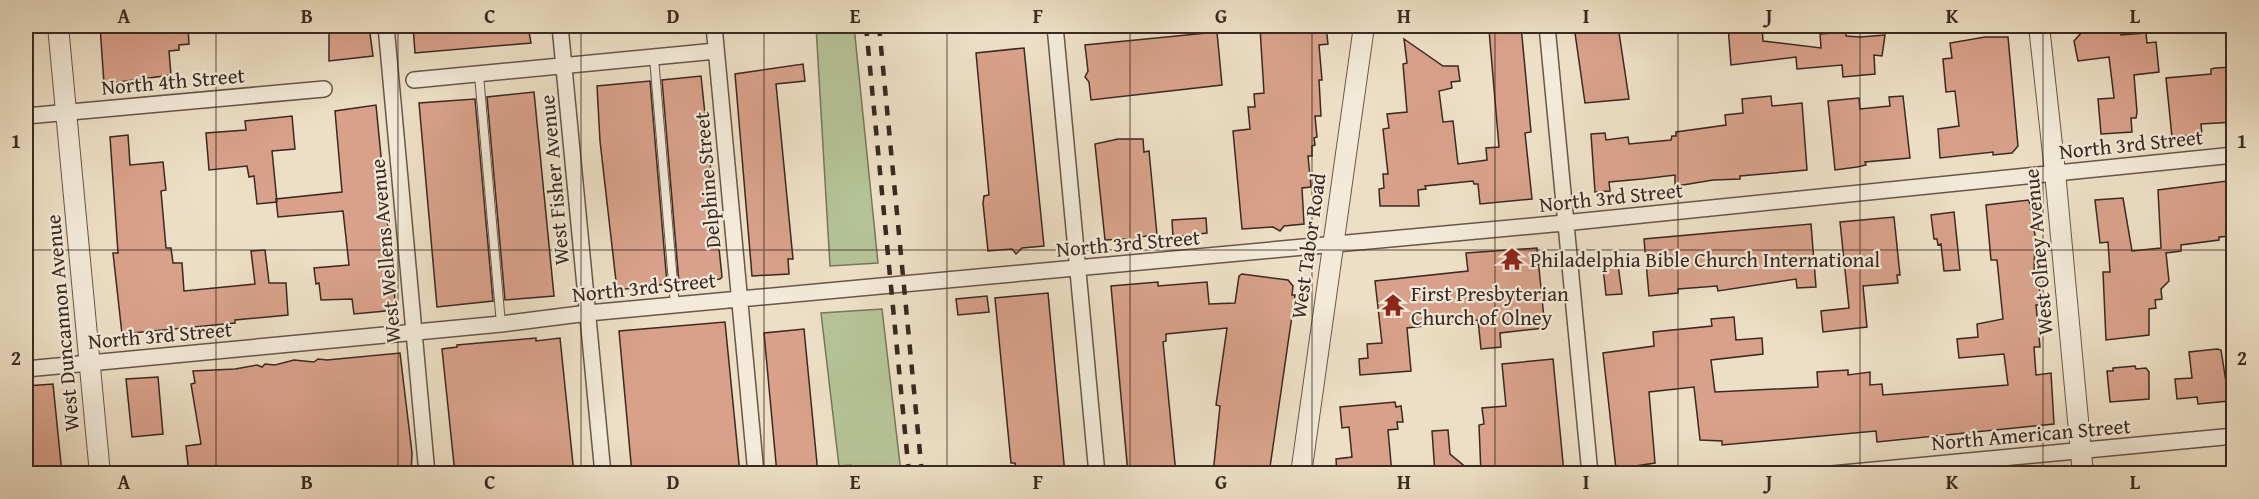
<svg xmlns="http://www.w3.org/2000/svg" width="2259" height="499" font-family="'Gentium Book Plus',serif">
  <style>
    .green { fill: #b5c297; stroke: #78765c; stroke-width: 1.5 }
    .building { fill: #d9a18b; stroke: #3a2921; stroke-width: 1.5 }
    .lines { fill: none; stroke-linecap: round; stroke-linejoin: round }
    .service-casing { stroke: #67564a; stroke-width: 10 }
    .minor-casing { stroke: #67564a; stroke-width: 18 }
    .tertiary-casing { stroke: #67564a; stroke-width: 22 }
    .service { stroke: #f3ead9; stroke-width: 8 }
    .minor { stroke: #f3ead9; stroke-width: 15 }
    .tertiary { stroke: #f3ead9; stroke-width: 20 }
    .rail { stroke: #3a2921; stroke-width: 4.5; stroke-dasharray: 10 10; stroke-linecap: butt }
    .grid { fill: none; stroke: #3a2921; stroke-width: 1.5; stroke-opacity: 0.55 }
    .labels { text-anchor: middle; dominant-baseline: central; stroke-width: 4.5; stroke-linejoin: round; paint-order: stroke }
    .street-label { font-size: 21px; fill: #3a2921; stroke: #f3ead9 }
    .poi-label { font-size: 21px; fill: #3a2921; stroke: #f3ead9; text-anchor: start }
    .neatline { fill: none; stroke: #3a2921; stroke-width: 2 }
    .grid-label { font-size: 20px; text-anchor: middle; font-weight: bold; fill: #3a2921 }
  </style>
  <rect width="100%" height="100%" fill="#eddfc5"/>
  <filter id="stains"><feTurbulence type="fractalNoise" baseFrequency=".00333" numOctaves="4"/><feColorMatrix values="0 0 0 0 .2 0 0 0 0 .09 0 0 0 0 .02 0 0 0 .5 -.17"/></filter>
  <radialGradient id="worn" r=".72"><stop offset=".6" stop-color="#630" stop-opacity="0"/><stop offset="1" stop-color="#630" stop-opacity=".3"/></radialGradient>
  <!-- green -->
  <path class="green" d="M816 26H854L878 263 830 266Z
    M882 309 901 473H851V465L839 466 821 313Z"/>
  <!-- building -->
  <path class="building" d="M100 26H146L147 31 188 27 189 44 179 45V50L169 51 171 75 104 84Z
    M329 26H369L373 56 329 61Z
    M413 26H528L531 43 415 53Z
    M1264 26H1326L1328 44 1319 45 1322 80H1319L1321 116H1315L1317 137 1314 138 1315 145 1312 146V156H1308L1311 187 1302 188 1304 224 1284 226 1280 231 1273 227 1242 229 1233 131 1250 129 1248 107H1255L1254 94 1264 93 1260 28Z
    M1504 26H1521L1531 132 1525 133 1532 199 1480 204 1478 184H1474L1473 181 1425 186 1426 189 1418 190 1419 206H1380L1379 189 1384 188 1383 174H1388L1383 129 1389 128 1387 114 1407 112 1403 64 1407 63 1404 39 1443 66H1458L1460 81 1451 82 1452 88 1439 91 1443 122 1453 121 1458 164 1487 160 1486 148 1499 147 1489 30 1504 29Z
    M1574 26H1618L1629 99 1585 103Z
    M1728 26H1762L1763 41 1821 48 1820 34 1846 32V36L1860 37 1885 35 1882 56 1874 55 1875 74 1843 77 1842 65 1797 69 1796 57 1731 65Z
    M2120 28 2121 35 2146 33 2147 43 2156 42 2159 72 2134 75 2137 112 2136 118H2131L2132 132 2101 134 2098 99 2114 98 2109 57 2078 61 2074 41 2082 32Z
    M1217 32 1222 85 1091 100 1089 82 1085 77 1088 71 1085 45Z
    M1985 37H2008L2018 146 2012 153 1993 155V152L1940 158 1938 129 1959 126 1955 91 1946 92 1943 59 1952 58 1950 43Z
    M1024 48 1044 246 1022 248 1016 254 1012 249 988 251 983 203 984 196 989 195 976 53Z
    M803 64 805 81 776 84 793 259H788L789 274 752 276 735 74Z
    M2234 67V122L2201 124 2202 134 2172 137 2166 78 2211 74V69L2215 68Z
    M701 76 722 277 720 279 679 283 662 80Z
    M650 81 667 284 617 290 600 141 597 86Z
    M534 92 554 296 505 300 487 97Z
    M1771 96 1772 106 1802 103 1807 170 1740 176V179L1713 180 1683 185H1675V175L1642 179 1609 182 1610 191 1595 192 1591 134 1605 133 1606 140 1628 137 1629 144 1671 140 1672 136H1676V132L1726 125 1725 115 1743 113 1742 99Z
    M1903 96 1910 158 1865 162 1866 165 1857 167 1835 170 1828 101 1859 98 1860 109 1890 106 1889 97Z
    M475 99 493 301 437 307 419 103Z
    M376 105 396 310 354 314 352 299 321 300 319 283 316 284 314 268 349 265 343 211 278 217 276 199 342 192 335 111Z
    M292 116 295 149 272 151 277 202 257 204 254 176 249 177 247 166 209 170 206 133 246 130 245 121Z
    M128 135 130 165 163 162 166 190 161 191 166 248H171L173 263H182L184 291 255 284 251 251 265 250 269 283H286L288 315 235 320V323L122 334 113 253H118L110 137Z
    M1118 139H1143L1144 152 1149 151 1157 235 1138 237 1133 244 1126 239 1105 240 1095 144Z
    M2227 181 2233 236 2219 237V240L2181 245V251L2166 253 2169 281 2161 289 2162 299 2155 300 2156 308 2149 309V335L2106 340 2103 272H2110L2108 242 2100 243 2095 200 2123 198 2132 251 2161 248 2158 190Z
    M2029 200 2035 235 2034 275H2038L2041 305H2036L2040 347H2034L2036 375 2051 373 2054 424 1877 442 1876 431 1722 445V441L1700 440 1694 387 1649 392 1655 463 1616 469 1603 353 1654 346 1653 332 1712 326 1711 319 1734 317 1736 340 1762 338 1763 354 1711 360 1715 392 1818 387 1817 372 1848 370V375L1870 372V385L1882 384 1883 395 2008 385 2004 354 1959 358 1957 339 1978 337 1977 324 2003 319 1997 260H1991L1986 205Z
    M1954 212 1960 270 1944 271 1941 244 1938 245 1937 239H1934L1931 215Z
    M1894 217 1900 275H1897L1898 283 1863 286 1867 327 1823 332 1821 311 1849 308 1840 222Z
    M1206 218 1207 233 1173 237 1172 220Z
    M1811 224 1816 287 1797 288 1796 279 1718 291 1717 286 1678 289V293L1649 296 1644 239Z
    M1537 248 1545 328 1500 333 1501 347 1481 349 1478 320 1407 328 1411 371 1360 375 1359 359 1368 358 1367 344 1382 343 1375 281 1468 271 1466 253Z
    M1617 257 1622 294 1606 295 1602 258Z
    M1242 274 1288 280 1293 286 1292 295H1295L1269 474H1213L1220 406 1216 405 1227 328 1166 334V341L1163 342 1176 474H1128L1111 286 1158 282V286L1207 282 1209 304 1235 303 1239 276Z
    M1048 293 1065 474H1017L1015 463H1011L995 298Z
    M987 296 989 312 958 315 956 299Z
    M725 322 740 474H632L619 331Z
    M804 329 818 474H777L764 333Z
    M536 338V341L560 338 574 474H538L537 470 455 474 442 349 457 347V345Z
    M2217 349 2221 350 2229 401 2198 404 2197 397 2177 399 2175 379 2192 378 2189 352Z
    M400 353 412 453 411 474H189L186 446 201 444 191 384 195 383 193 371 235 369 257 365 262 367 265 364 275 365 294 360 314 362 318 359 327 360Z
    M1553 359 1564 473 1481 474 1479 425 1484 424 1482 408 1506 406 1502 364Z
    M2135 366 2136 369 2146 368 2149 372V399L2110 402 2107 371H2113V368Z
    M158 377 163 434 132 437 126 379Z
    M53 384 62 474H29V470H26V386Z
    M1395 402 1396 407 1401 406 1403 422H1397L1398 429 1388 430 1392 474H1337L1336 459 1352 457 1349 427 1342 428 1340 407Z
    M1448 430 1450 454 1474 474H1435L1432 431Z"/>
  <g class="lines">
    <!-- service casing -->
    <g class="service-casing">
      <path id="service" d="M654 58 675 306
        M479 75 501 324"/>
    </g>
    <!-- minor casing -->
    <g class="minor-casing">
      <path id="minor" d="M386 26 427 474
        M560 26 603 474
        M714 26 756 474
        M1055 26 1097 474
        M1547 26 1590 474
        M414 80 716 51
        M26 116 324 89
        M26 369 501 324 588 313 1564 223 2234 155
        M1832 474 2234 436"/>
    </g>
    <!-- tertiary casing -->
    <g class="tertiary-casing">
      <path id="tertiary" d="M58 26 100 474
        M2039 26 2055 172 2083 474
        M1301 474 1364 26"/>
    </g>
    <!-- service -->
    <use href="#service" class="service"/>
    <!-- minor -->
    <use href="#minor" class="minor"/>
    <!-- tertiary -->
    <use href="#tertiary" class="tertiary"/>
    <!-- rail -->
    <path class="rail" d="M866 26 909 474
      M879 26 922 474"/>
  </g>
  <!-- grid -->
  <path class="grid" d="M216 26V474M398 26V474M581 26V474M764 26V474M947 26V474M1130 26V474M1312 26V474M1495 26V474M1678 26V474M1860 26V474M2043 26V474M26 250H2234"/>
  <!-- icons -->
  <defs>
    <g id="temple-bare" transform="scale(1.8)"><path d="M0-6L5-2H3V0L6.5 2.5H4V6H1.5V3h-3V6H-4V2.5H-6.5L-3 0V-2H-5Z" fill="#8f2418" stroke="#f3ead9" stroke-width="2.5" paint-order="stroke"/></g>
  </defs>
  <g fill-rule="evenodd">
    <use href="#temple-bare" x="1512" y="259"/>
    <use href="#temple-bare" x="1393" y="305"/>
  </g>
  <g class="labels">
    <!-- street labels -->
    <g class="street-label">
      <text transform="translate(173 81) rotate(-5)">North 4th Street</text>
      <text transform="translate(2131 144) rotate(-6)">North 3rd Street</text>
      <text transform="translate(554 180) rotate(-95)">West Fisher Avenue</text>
      <text transform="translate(707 180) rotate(-95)">Delphine Street</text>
      <text transform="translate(1611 197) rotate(-6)">North 3rd Street</text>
      <text transform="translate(1128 243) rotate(-5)">North 3rd Street</text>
      <text transform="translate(1308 246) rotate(-82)">West Tabor Road</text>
      <text transform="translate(385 251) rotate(-95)">West Wellens Avenue</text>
      <text transform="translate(2038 252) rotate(-95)">West Olney Avenue</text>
      <text transform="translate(644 287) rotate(-6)">North 3rd Street</text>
      <text transform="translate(62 323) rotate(-95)">West Duncannon Avenue</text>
      <text transform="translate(160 335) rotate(-5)">North 3rd Street</text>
      <text transform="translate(2031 434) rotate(-5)">North American Street</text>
    </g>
    <!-- poi labels -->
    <g class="poi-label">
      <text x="1530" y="259">Philadelphia Bible Church International</text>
      <text x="1411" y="293">First Presbyterian<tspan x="1411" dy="24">Church of Olney</tspan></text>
    </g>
  </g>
  <!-- margin -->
  <rect width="2259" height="499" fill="none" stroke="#eddfc5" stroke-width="66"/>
  <rect x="33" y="33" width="2193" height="433" class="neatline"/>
  <g class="grid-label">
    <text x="124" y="23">A</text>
    <text x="307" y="23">B</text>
    <text x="490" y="23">C</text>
    <text x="673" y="23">D</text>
    <text x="855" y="23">E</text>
    <text x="1038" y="23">F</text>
    <text x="1221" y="23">G</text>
    <text x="1404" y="23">H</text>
    <text x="1586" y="23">I</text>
    <text x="1769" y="23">J</text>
    <text x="1952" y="23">K</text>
    <text x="2135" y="23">L</text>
    <text x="16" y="148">1</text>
    <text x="2242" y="148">1</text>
    <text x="16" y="365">2</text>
    <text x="2242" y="365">2</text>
    <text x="124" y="489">A</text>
    <text x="307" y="489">B</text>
    <text x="490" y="489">C</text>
    <text x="673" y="489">D</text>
    <text x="855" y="489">E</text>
    <text x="1038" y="489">F</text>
    <text x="1221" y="489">G</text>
    <text x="1404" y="489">H</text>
    <text x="1586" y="489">I</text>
    <text x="1769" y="489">J</text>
    <text x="1952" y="489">K</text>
    <text x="2135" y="489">L</text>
  </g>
  <rect width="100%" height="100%" filter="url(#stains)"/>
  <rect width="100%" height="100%" fill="url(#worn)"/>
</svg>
